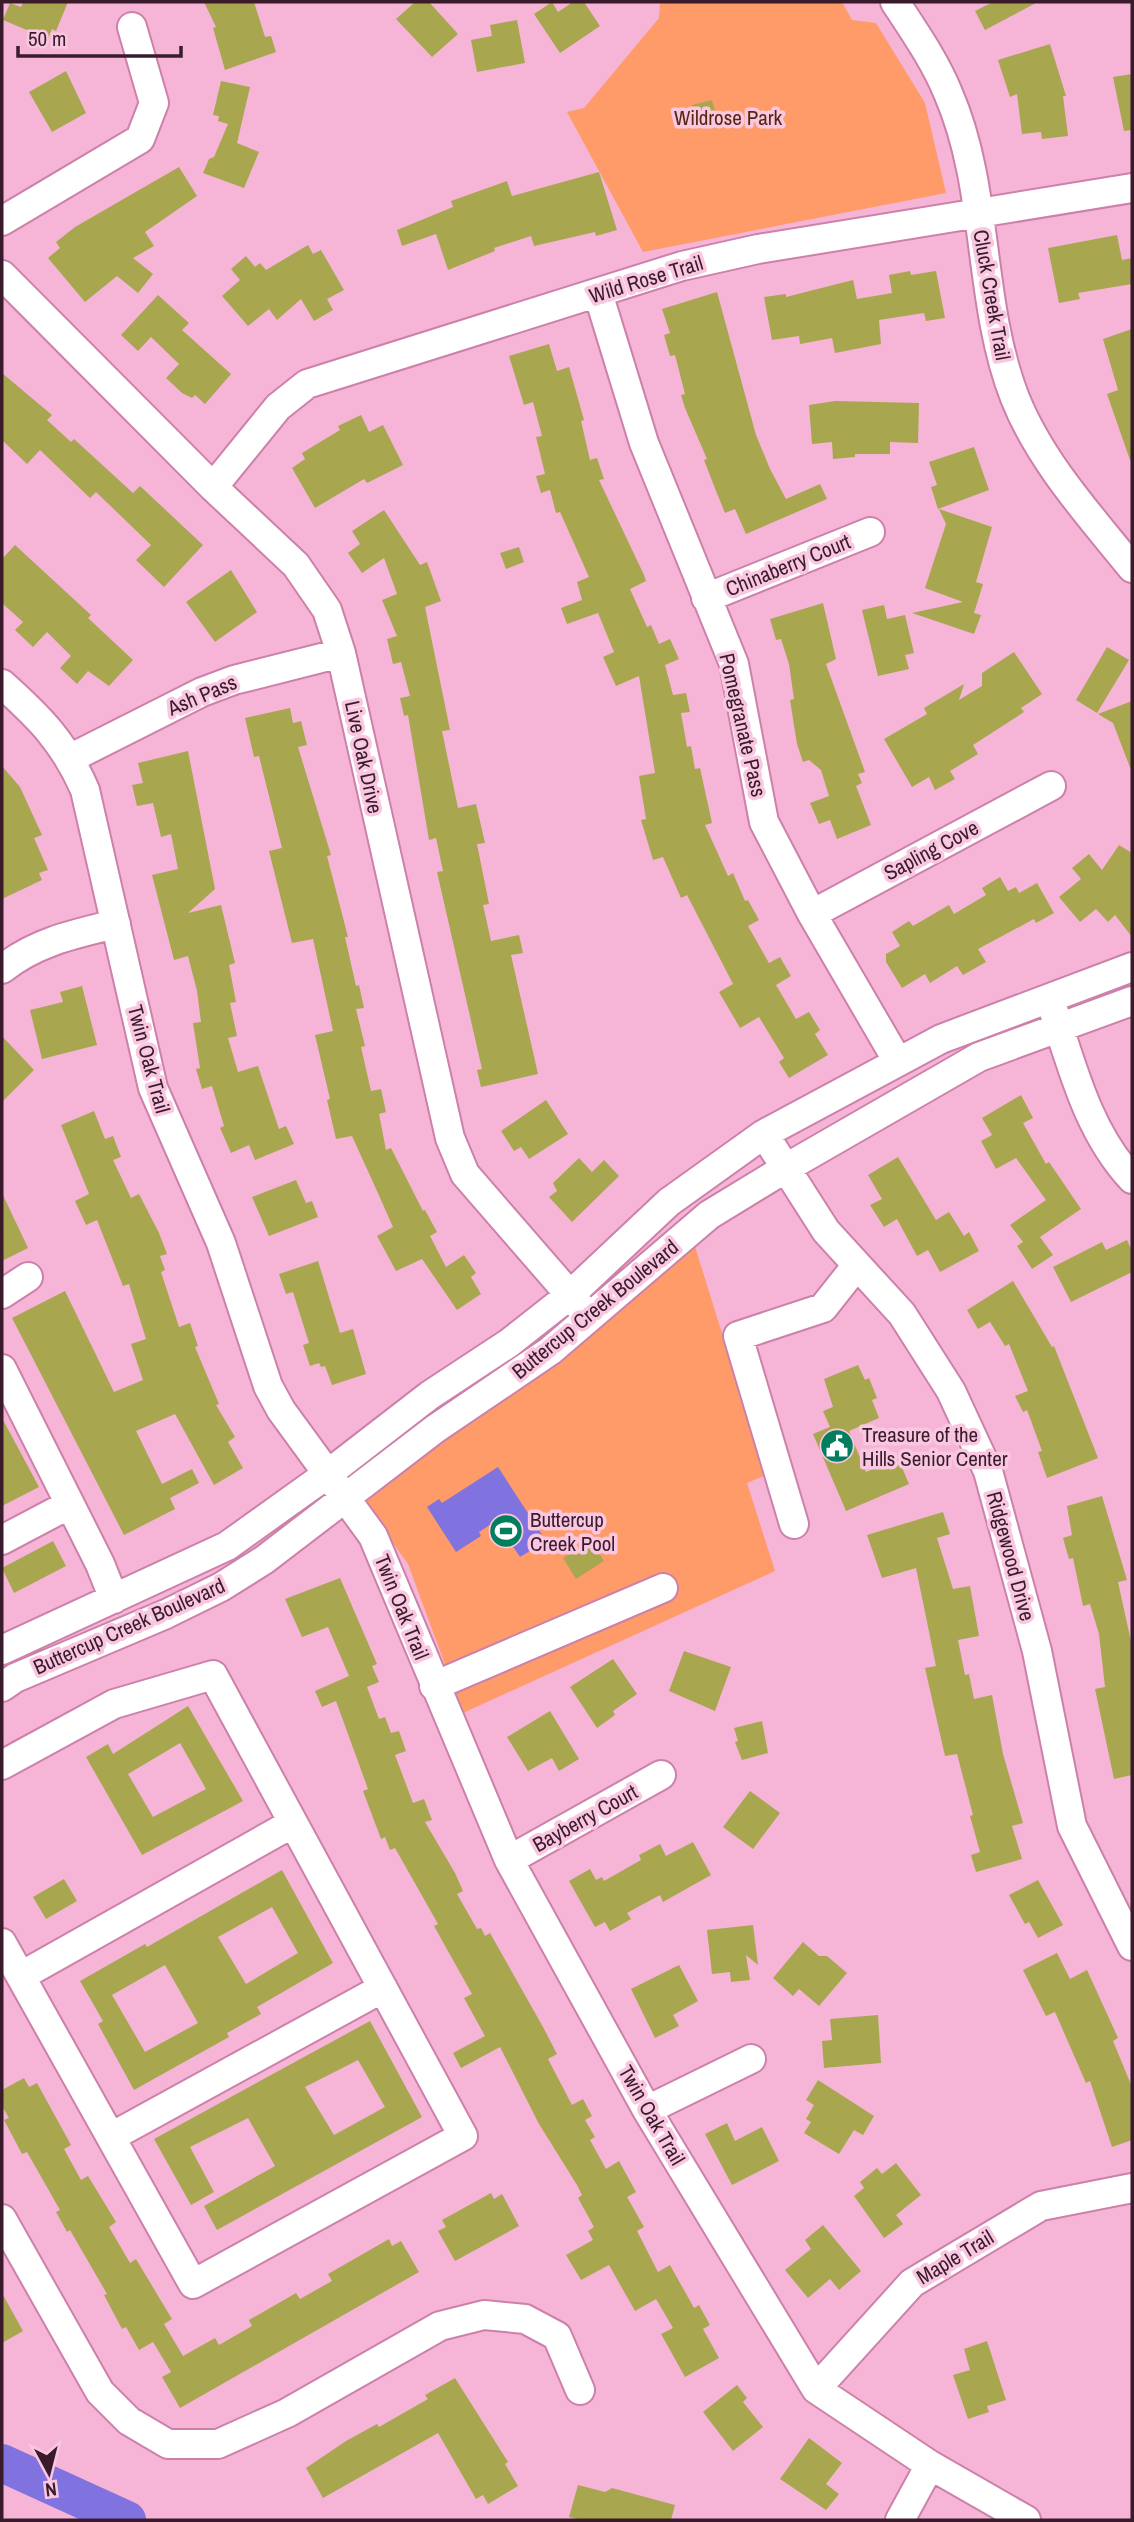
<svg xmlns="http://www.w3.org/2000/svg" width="1134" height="2522" font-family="'Archivo Narrow',sans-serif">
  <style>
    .green { fill: #fe9b69 }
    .water { fill: #8072df }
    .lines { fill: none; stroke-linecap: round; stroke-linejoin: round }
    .river { stroke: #8072df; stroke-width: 38 }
    .building { fill: #a9a650; fill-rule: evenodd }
    .minor-casing { stroke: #cd80aa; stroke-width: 32 }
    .minor { stroke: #fff; stroke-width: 28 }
    .labels { text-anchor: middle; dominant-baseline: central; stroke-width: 7; stroke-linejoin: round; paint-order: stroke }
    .park-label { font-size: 21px; fill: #54270e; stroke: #f9c7e0 }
    .street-label { font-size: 21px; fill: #391b2c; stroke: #f9c7e0 }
    .poi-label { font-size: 21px; fill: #391b2c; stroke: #f9c7e0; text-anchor: start }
  </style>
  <rect width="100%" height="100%" fill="#f6b5d6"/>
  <!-- green -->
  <path class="green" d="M660 2H842L852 20 876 23 925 103 946 193 643 252 567 112 584 108 659 18Z
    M693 1240 766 1475 747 1483 775 1571 463 1713 408 1564 362 1500 408 1462 574 1350Z"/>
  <!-- water -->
  <path class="water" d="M498 1467 546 1541 520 1557 496 1521 479 1532 481 1536 456 1552 427 1507 439 1499 442 1503Z"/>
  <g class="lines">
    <!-- river -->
    <path class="river" d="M2 2463 127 2520"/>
  </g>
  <!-- building -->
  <path class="building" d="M23 2H68L56 31 52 29 48 39 3 20 10 3 21 7Z
    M204 2H254L265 37 271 36 276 52 225 70 213 28 216 27Z
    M415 2H429L458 34 432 57 396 19Z
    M552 2 558 12 573 2H584L600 26 560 53 534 14Z
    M993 2H1038L985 30 975 11Z
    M517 20 525 63 477 72 471 40 492 36 490 25Z
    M1050 44 1066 96H1063L1068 136 1042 139 1041 132 1022 134 1017 94 1010 97 998 60Z
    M66 71 86 113 52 132 29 92Z
    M1132 74V130L1124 131 1113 77Z
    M221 81 250 87 237 143 259 152 244 188 203 173 209 159 214 157 228 124 218 121 219 116 213 115Z
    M712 100 717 119 697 124 692 105Z
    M179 167 197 196 145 232 154 246 133 258 153 274 138 293 117 276 85 302 48 258 60 248 56 242 75 227Z
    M599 172 617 230 596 236 595 232 534 246 531 236 494 248 495 251 448 270 436 234 402 246 397 230 453 207 451 201 507 181 512 196Z
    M1117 235 1122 260 1132 258V284L1078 293 1080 299 1059 303 1048 248Z
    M308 245 313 254 321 250 344 290 327 299 333 310 314 321 301 299 277 320 269 309 248 326 222 296 240 280 231 269 246 256 255 267 260 263 266 270Z
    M910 271 911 275 936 271 945 318 926 321 924 313 879 320 881 344 835 353 832 338 800 344 799 336 772 340 764 297 786 294V297L853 280 857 299 892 293 889 275Z
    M717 292 756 435 770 469 786 499 820 484 827 499 746 534 735 509 725 513 716 491 704 460 707 459 685 408 681 395 685 394 675 355 670 356 664 335 670 333 662 309Z
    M158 295 189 323 182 330 231 374 205 404 195 395 192 398 182 393 166 378 179 364 151 337 138 351 121 335Z
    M1132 329V460H1130L1107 394 1118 390 1103 339Z
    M549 344 557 371 569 367 584 420 581 421 590 460 597 458 604 479 599 480 644 575 646 581 630 589 647 627 651 625 659 644 670 639 679 659 665 665 673 695 686 693 690 712 681 713 687 747 691 746 695 769 700 768 712 823 705 825 728 876 733 873 745 901 748 900 759 920 748 926 769 963 780 957 791 976 776 985 796 1019 809 1012 820 1030 815 1034 828 1055 789 1078 779 1062 784 1058 759 1017 740 1028 719 992 733 984 687 895 681 898 663 857 653 860 641 820 646 819 639 776 655 773 639 676 616 686 603 657 614 652 598 613 567 624 561 608 582 600 577 582 589 577 560 512 556 513 550 490 541 493 536 476 545 474 536 437 542 436 533 402 524 405 509 356Z
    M2 373 52 415 47 420 71 442 74 439 133 493 140 486 203 545 164 587 136 560 151 545 96 492 90 498 40 450 27 464 2 440Z
    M835 401 919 403 918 443 890 442V454H855V457L833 459 832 442 812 444 809 405Z
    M361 415 369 432 383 425 403 465 367 483 364 479 315 508 292 468 305 459 302 453 340 430 338 426Z
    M974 447 989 490 938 509 931 487 937 485 929 462Z
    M939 509 992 527 976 582 983 584 974 613 981 615 974 634 912 613 963 602 925 588 946 524Z
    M384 510 420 565 427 562 441 601 425 607 450 730 442 731 458 808 476 804 485 843 477 844 489 904 483 905 491 941 519 935 523 953 511 955 538 1074 481 1087 477 1070 482 1069 437 872 443 871 436 838 429 840 408 715 404 716 400 698 410 696 401 662 393 664 387 639 397 636 382 600 397 594 384 558 362 573 348 553 360 544 352 531Z
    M15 545 91 615 88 618 133 660 109 686 88 671 77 684 60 668 71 656 47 632 33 647 15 630 23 622 2 603V559Z
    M519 547 524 562 506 569 500 553Z
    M231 570 257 612 215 642 186 602Z
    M823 603 836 659 826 664 865 772 858 774 862 783 856 786 871 825 837 839 830 820 819 824 810 803 829 796 821 770 809 760 803 762 797 744 790 700 794 699 789 664 781 639 776 640 770 619Z
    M884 605 887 619 905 615 914 653 905 655 909 669 878 676 862 610Z
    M1107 647 1129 660 1097 713 1076 700Z
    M1014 652 1042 694 1021 708 1024 712 973 745 978 754 950 771 955 779 935 790 929 777 912 787 884 739 927 714 924 708 964 684 959 700 982 686V673Z
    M1132 701V770H1131L1113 723 1098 714Z
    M290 708 293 723 301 721 307 745 298 747 331 855 327 856 348 937H345L356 986 359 985 364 1008 356 1009 365 1046 361 1047 371 1091 381 1089 386 1112 379 1114 386 1150 391 1148 423 1211 425 1210 437 1232 430 1236 446 1267 464 1255 476 1273 471 1277 481 1294 457 1310 422 1259 396 1271 377 1236 393 1227 377 1191 352 1136 336 1139 327 1100 330 1099 315 1035 333 1031 313 939 292 943 269 851 282 848 259 756 254 757 245 718Z
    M188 751 215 889 188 913 221 905 235 963 229 965 236 1002 230 1003 237 1036 228 1038 238 1072 258 1066 279 1129 286 1126 294 1144 255 1160 249 1145 231 1153 220 1128 224 1126 212 1086 202 1089 196 1069 200 1068 193 1023 201 1022 197 991 188 956 174 960 152 875 178 869 171 834 161 837 153 803 137 806 132 785 143 783 138 763Z
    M2 766 20 787 42 835 34 838 48 870 39 873 42 880 2 899Z
    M1119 845 1132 853V937L1115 915 1108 922 1096 909 1080 922 1059 897 1081 879 1072 868 1089 854 1102 870Z
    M1000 877 1008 891 1016 887 1019 893 1037 883 1054 913 1036 923 1034 919 978 949 986 962 963 975 957 966 930 983 925 974 902 988 886 962V954L900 946 892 932 909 921 913 926 949 905 954 914 986 895 982 888Z
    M82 986 97 1045 42 1059 30 1010 63 1002 60 992Z
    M2 1036 34 1070 2 1102Z
    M1021 1095 1033 1118 1023 1123 1046 1164 1049 1162 1081 1209 1040 1237 1053 1255 1032 1269 1017 1246 1023 1242 1010 1225 1046 1200 1016 1158 996 1169 981 1141 992 1135 982 1118Z
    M546 1100 568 1134 529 1159 521 1147 514 1151 501 1131Z
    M94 1111 105 1139 113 1136 121 1157 113 1160 131 1198 139 1194 159 1233 167 1254 160 1256 165 1270 161 1272 179 1327 190 1323 198 1346 195 1347 219 1404 216 1405 235 1437 228 1442 243 1468 214 1485 175 1414 136 1431 162 1484 192 1469 199 1483 170 1498 175 1509 124 1535 12 1318 65 1291 114 1392 143 1380 131 1344 146 1339 129 1284 123 1286 97 1220 86 1225 75 1201 89 1194 61 1125Z
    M898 1157 936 1220 949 1212 964 1236 969 1232 979 1251 940 1272 928 1250 917 1256 897 1219 884 1227 870 1205 882 1199 868 1175Z
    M579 1158 592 1172 604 1160 619 1176 572 1222 549 1197 557 1191 553 1183Z
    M296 1180 306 1203 312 1201 318 1217 269 1236 252 1197Z
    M2 1193 28 1248 2 1261Z
    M1127 1240 1132 1251V1272L1071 1302 1053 1267 1102 1242 1106 1250Z
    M318 1261 340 1333 353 1329 366 1374 332 1385 325 1366 321 1367 319 1363 310 1366 303 1345 309 1343 293 1292 286 1294 279 1274Z
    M1013 1281 1052 1347 1054 1346 1098 1458 1047 1478 1038 1452 1042 1451 1027 1410 1023 1412 1015 1396 1028 1391 1009 1344 1005 1346 990 1322 978 1329 967 1310Z
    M858 1365 865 1380 869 1378 877 1398 872 1400 879 1418 849 1431 866 1472 898 1458 909 1484 846 1511 813 1434 830 1427 823 1411 833 1407 824 1379Z
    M2 1418 39 1487 2 1506Z
    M1102 1496 1127 1580 1118 1582 1132 1646V1775L1114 1779 1095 1689 1105 1687 1099 1634 1090 1604 1083 1606 1073 1558 1069 1559 1063 1538 1072 1535 1067 1506Z
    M943 1512 950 1534 937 1538 953 1589 970 1586 979 1636 958 1640 965 1675 969 1674 974 1699 992 1695 1003 1754 1023 1823 1012 1826 1022 1859 976 1872 971 1855 980 1852 970 1816 973 1815 957 1754 945 1756 925 1668 936 1666 916 1568 882 1578 867 1535Z
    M591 1540 604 1561 576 1579 563 1558Z
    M53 1541 66 1566 14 1593 2 1568Z
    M340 1578 377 1664 372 1666 379 1682 367 1687 379 1719 385 1717 391 1733 399 1731 406 1751 395 1755 413 1803 424 1799 432 1820 425 1822 455 1873 463 1891 457 1894 477 1929 481 1928 485 1936 490 1933 543 2027 557 2054 548 2059 572 2105 583 2099 592 2116 585 2120 595 2137 590 2140 606 2169 619 2161 636 2192 627 2197 644 2227 637 2231 658 2272 670 2265 694 2308 699 2305 710 2325 703 2329 719 2358 685 2377 661 2334 673 2328 656 2299 635 2311 609 2265 581 2280 566 2255 593 2240 588 2231 594 2227 578 2198 582 2195 577 2185 539 2124 500 2047 461 2068 453 2053 485 2036 464 1998 472 1994 434 1926 438 1924 395 1848 390 1850 385 1837 381 1839 363 1791 368 1789 336 1701 322 1707 315 1691 349 1676 328 1627 302 1637 285 1599Z
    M684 1651 731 1667 715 1711 669 1691Z
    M613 1659 637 1694 613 1711 615 1715 597 1728 570 1687Z
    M188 1706 243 1801 142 1855 86 1757 108 1744 113 1754ZM180 1743 206 1789 153 1817 128 1774Z
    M550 1711 579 1759 559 1771 552 1758 528 1771 507 1737Z
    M762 1721 768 1753 742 1760 735 1742 738 1741 734 1728Z
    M750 1791 780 1813 753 1849 723 1827Z
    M693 1842 711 1875 663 1902 660 1895 627 1913 631 1919 610 1931 605 1922 595 1927 569 1881 590 1869 596 1880 602 1877 604 1881 641 1860 639 1855 660 1844 666 1856Z
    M282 1870 333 1963 257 2007 261 2014 227 2033 229 2037 134 2090 98 2024 103 2021 80 1981 145 1944 147 1947ZM272 1907 298 1953 246 1984 218 1937ZM165 1965 198 2023 145 2052 112 1995Z
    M64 1879 77 1901 46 1919 33 1897Z
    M1038 1880 1063 1925 1038 1938 1029 1922 1025 1924 1009 1895Z
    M753 1925 758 1965 746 1955 750 1980 731 1982 730 1972 712 1974 707 1930Z
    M803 1942 819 1956H827L847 1973 819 2006 799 1989 793 1996 773 1978Z
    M1057 1953 1070 1979 1087 1970 1118 2038 1113 2041 1132 2087V2140L1112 2147 1090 2081 1086 2083 1055 2012 1046 2016 1023 1970Z
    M679 1965 698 2001 673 2015 679 2026 655 2038 631 1989Z
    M878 2015 881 2063 824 2068 822 2041 832 2040 830 2019Z
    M370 2021 422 2117 217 2230 204 2206 275 2166 248 2118 190 2147 214 2192 191 2205 154 2139ZM358 2060 385 2107 334 2135 305 2087Z
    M24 2078 29 2087 37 2083 71 2145 64 2149 81 2180 88 2176 116 2222 109 2227 130 2263 136 2259 172 2319 164 2324 183 2356 215 2338 219 2345 252 2326 249 2320 296 2293 300 2299 332 2281 328 2274 389 2239 392 2246 401 2241 419 2272 180 2408 162 2377 171 2372 153 2342 139 2350 126 2327 122 2329 104 2295 107 2294 70 2230 67 2232 56 2212 60 2210 27 2152 22 2154 4 2120 9 2118 2 2106V2090Z
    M818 2080 874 2116 863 2135 854 2130 839 2154 804 2133 811 2122 806 2119 814 2105 806 2100Z
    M727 2123 735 2141 762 2127 779 2161 732 2185 705 2134Z
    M896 2163 921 2195 896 2215 903 2224 884 2238 854 2196 864 2188 860 2182 877 2168 882 2174Z
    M491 2193 494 2199 502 2194 519 2226 455 2261 438 2231 446 2227 442 2220Z
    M823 2225 861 2271 839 2290 830 2279 808 2298 785 2270 811 2249 805 2240Z
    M2 2293 23 2331 2 2343Z
    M987 2341 1006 2400 987 2406 989 2412 968 2419 953 2375 970 2370 964 2349Z
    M455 2378 508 2462 505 2464 518 2486 488 2504 483 2495 476 2499 438 2433 323 2498 306 2468 346 2441 377 2424 379 2427 428 2399 425 2395Z
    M737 2385 747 2398 743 2402 763 2427 733 2451 703 2412Z
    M809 2438 842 2463 826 2484 839 2494 826 2510 780 2479Z
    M578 2485 605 2492 612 2488 675 2505 671 2520H581L569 2517Z"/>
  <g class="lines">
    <!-- minor casing -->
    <g class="minor-casing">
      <path id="minor" d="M895 2C914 31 935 61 948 93 990 189 977 301 1015 398 1040 461 1090 516 1132 568
        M2 221 140 139 154 103 132 27
        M2 275 213 487 296 565 327 610 341 653 450 1138 465 1174 583 1310
        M598 293 644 443 734 664 764 822 812 914 897 1060
        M213 487 278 407 307 384 682 266 758 249 1132 188
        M706 598 870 532
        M2 684C40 718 64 742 85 790L153 1088 221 1243 268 1386 281 1410 373 1536 509 1860 647 2110 816 2389 930 2465 1026 2520
        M71 758 202 692 234 680 341 653
        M812 914 1051 786
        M2 969C36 942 74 934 116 924
        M1054 1012C1073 1070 1089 1133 1132 1179
        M764 1134 826 1231 902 1314 951 1391 988 1471 1037 1651 1072 1826 1132 1946
        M2 1294 28 1277
        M2 1369 100 1564 114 1599
        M794 1524 738 1336 823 1308 857 1265
        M2 1540 70 1504
        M2 1650 227 1546 329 1473 430 1395 509 1343 570 1295 669 1202 764 1134 941 1039 1132 967
        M434 1686 663 1588
        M2 1687 15 1678 166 1614 221 1587 264 1560 435 1429 550 1351 709 1215 786 1168 979 1057 1132 1001
        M2 1765 114 1704 213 1675 463 2136 193 2284 2 1943
        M509 1860 661 1775
        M21 1976 293 1823
        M647 2110 751 2059
        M111 2137 383 1988
        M2 2219 100 2392 129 2421 168 2444H218L287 2413 440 2326 484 2315 525 2319 557 2336 580 2390
        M816 2389 912 2283 1041 2206 1132 2188
        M900 2520 930 2465"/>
    </g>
    <!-- minor -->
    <use href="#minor" class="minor"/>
  </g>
  <!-- icons -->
  <defs>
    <g id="civic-disc" transform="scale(1.75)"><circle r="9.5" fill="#017e5d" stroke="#f9c7e0"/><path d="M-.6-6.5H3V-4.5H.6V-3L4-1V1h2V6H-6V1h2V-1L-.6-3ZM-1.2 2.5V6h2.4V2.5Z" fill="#fff"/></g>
    <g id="stadium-disc" transform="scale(1.75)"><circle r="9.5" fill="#017e5d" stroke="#f9c7e0"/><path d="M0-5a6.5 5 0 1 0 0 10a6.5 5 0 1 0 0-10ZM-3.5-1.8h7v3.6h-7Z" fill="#fff"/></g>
  </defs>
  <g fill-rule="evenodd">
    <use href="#civic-disc" x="837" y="1446"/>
    <use href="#stadium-disc" x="506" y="1531"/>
  </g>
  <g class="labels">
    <!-- park labels -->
    <g class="park-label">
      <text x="728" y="117">Wildrose Park</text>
    </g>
    <!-- street labels -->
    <g class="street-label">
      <text transform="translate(646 279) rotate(-17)">Wild Rose Trail</text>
      <text transform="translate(992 295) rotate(80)">Cluck Creek Trail</text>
      <text transform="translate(788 565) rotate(-22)">Chinaberry Court</text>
      <text transform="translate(202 695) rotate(-23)">Ash Pass</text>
      <text transform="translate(743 725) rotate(77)">Pomegranate Pass</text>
      <text transform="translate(364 757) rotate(78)">Live Oak Drive</text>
      <text transform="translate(931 850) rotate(-28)">Sapling Cove</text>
      <text transform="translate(149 1059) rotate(75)">Twin Oak Trail</text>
      <text transform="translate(595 1309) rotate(-39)">Buttercup Creek Boulevard</text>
      <text transform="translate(1011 1556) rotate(75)">Ridgewood Drive</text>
      <text transform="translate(402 1607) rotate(68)">Twin Oak Trail</text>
      <text transform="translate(129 1626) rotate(-24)">Buttercup Creek Boulevard</text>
      <text transform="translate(585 1818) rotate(-29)">Bayberry Court</text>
      <text transform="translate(652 2115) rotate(60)">Twin Oak Trail</text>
      <text transform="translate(955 2257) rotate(-31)">Maple Trail</text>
    </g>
    <!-- poi labels -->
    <g class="poi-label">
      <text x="862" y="1434">Treasure of the<tspan x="862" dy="24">Hills Senior Center</tspan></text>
      <text x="530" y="1519">Buttercup<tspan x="530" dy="24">Creek Pool</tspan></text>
    </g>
  </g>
  <!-- border -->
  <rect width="1134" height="2522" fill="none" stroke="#391b2c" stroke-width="7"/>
  <!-- north arrow -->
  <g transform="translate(49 2473) rotate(173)" stroke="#f9c7e0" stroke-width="5" paint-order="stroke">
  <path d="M0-5L12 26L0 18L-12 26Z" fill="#391b2c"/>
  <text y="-10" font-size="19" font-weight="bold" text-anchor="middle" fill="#391b2c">N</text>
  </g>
  <!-- scale -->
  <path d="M18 46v10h163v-10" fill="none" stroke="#391b2c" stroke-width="3.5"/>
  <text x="28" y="46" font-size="21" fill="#391b2c" stroke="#f9c7e0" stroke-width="5" paint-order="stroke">50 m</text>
</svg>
